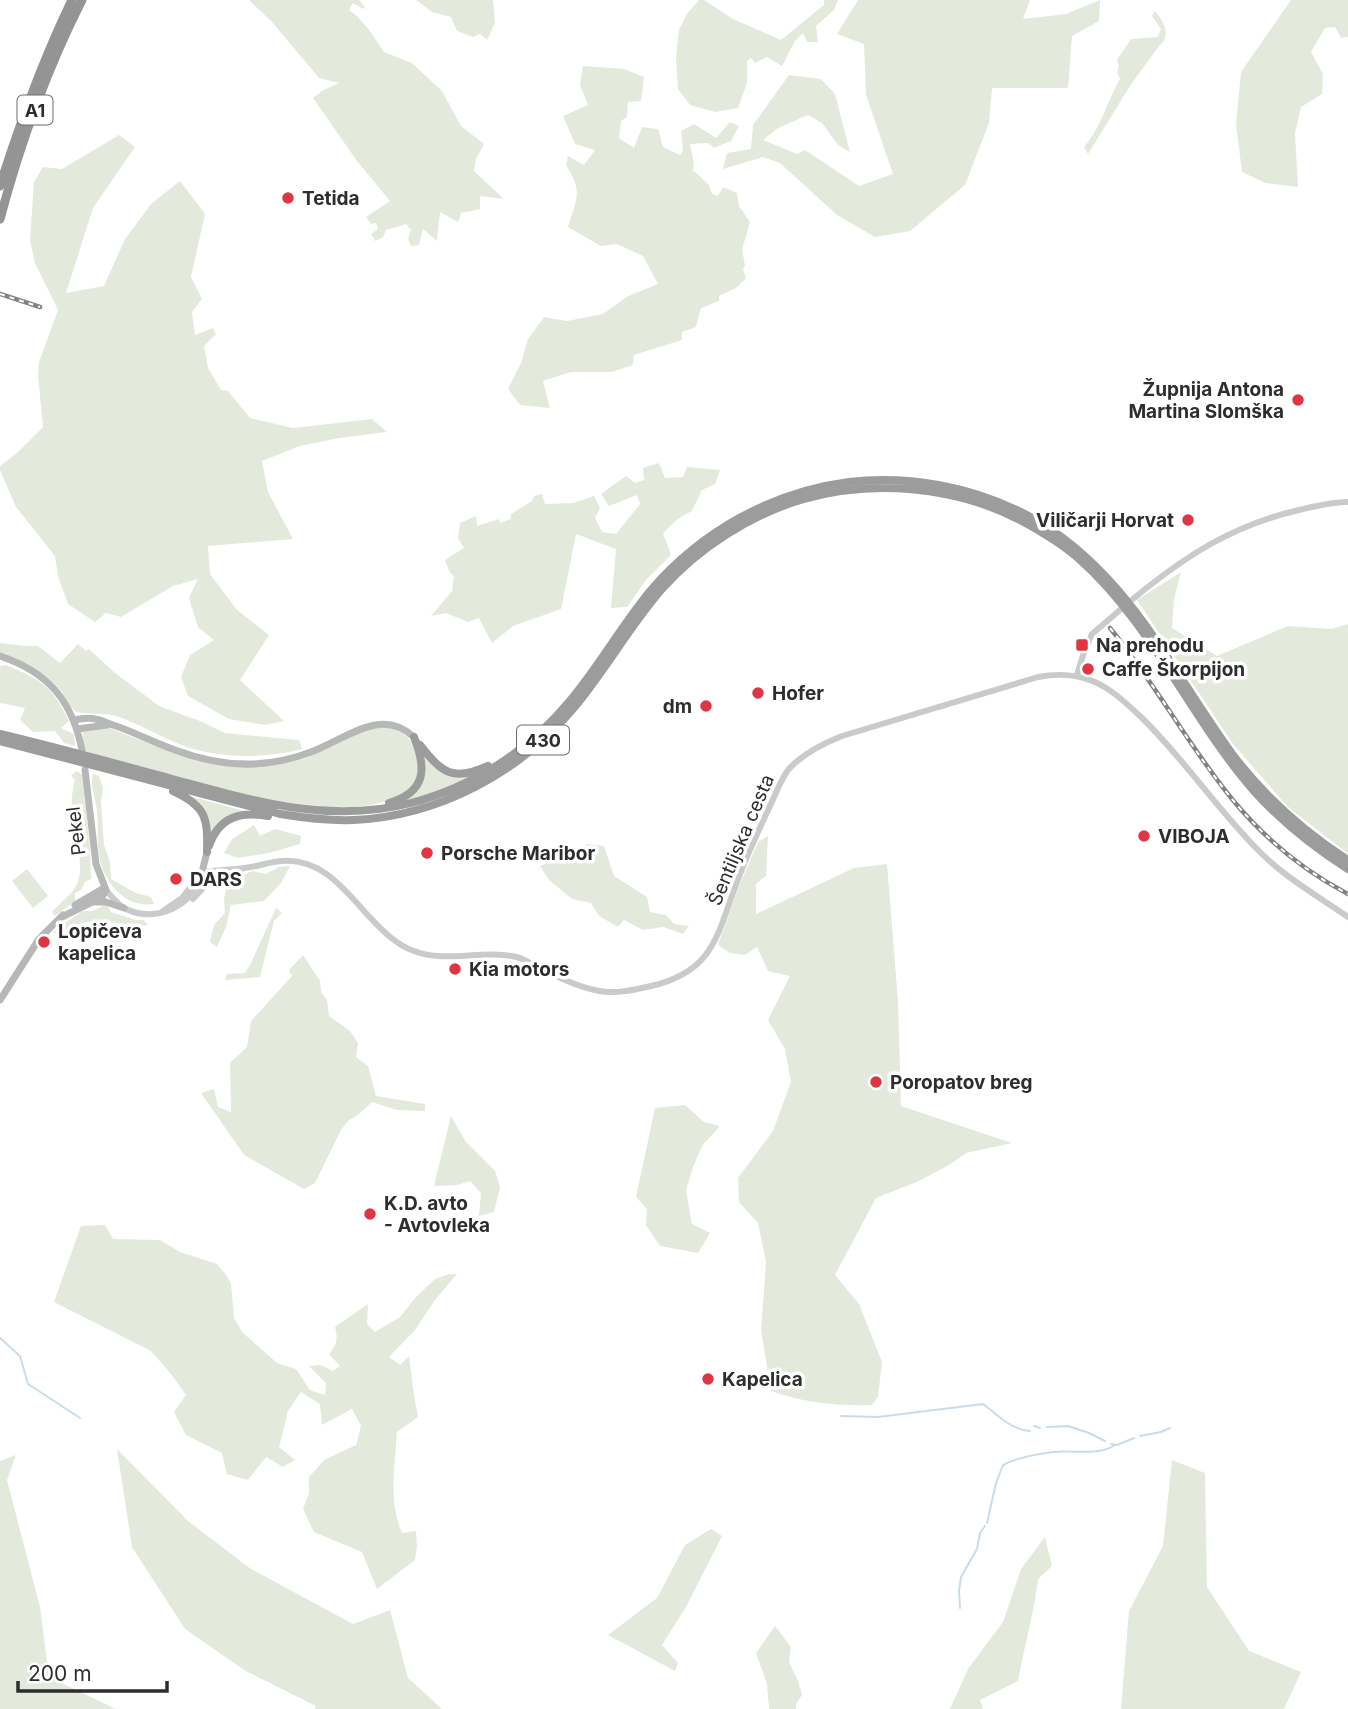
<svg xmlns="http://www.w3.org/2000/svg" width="1348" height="1709" font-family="Inter,sans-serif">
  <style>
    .green { fill: #e3eadb }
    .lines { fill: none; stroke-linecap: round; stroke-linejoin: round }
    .stream { stroke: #c8dce9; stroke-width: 2 }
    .tertiary { stroke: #cacaca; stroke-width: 6 }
    .secondary { stroke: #b7b7b7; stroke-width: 7 }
    .trunk { stroke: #9c9c9c; stroke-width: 8 }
    .motorway { stroke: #949494; stroke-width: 9 }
    .rail-casing { stroke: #828282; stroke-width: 4.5 }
    .rail { stroke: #fff; stroke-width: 2; stroke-dasharray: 5; stroke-linecap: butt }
    .poi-dot { fill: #dc3742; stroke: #fff; stroke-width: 2.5 }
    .labels { text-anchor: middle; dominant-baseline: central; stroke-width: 7; stroke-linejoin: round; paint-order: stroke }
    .shield { fill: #fff; stroke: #6c6c6c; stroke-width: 2 }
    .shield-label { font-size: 18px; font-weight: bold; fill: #2d2d2d }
    .poi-label { font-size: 19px; font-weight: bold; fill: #2d2d2d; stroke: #fff; text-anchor: start }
    .street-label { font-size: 19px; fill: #2d2d2d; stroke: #fff }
  </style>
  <rect width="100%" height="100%" fill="#fff"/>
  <!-- green -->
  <path class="green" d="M249 0H359L365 7 363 9 353 3 349 10 358 17 370 31 384 52 412 63 442 91 461 126 484 144 476 159 474 171 504 199 480 196V209L461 213 458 222 440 212 437 241 423 229 419 245 411 246 408 239 411 230 406 224 386 230 383 237 375 241 371 234 378 229 376 223 371 224 366 217 390 201 357 161 313 98 322 91 339 83 319 78 272 22Z
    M416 0H493L495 23 487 40 480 34 473 37 457 31 451 17 432 12Z
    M699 0H704L733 19 781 40 824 5V0H838L834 10 816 26 818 42H807L803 33 795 41 782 66 767 57 755 63 751 58 747 61V83L738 108 715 112 690 105 678 89 676 58 679 30 687 14Z
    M858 0H1030L1023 19 1066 14 1100 0 1099 21 1072 36 1068 88H992L989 123 965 185 910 231 875 237 837 215 780 163 763 157 723 169 727 153 751 149 753 125 789 75 821 79 835 94 850 152 838 145 822 123 808 115 778 128 763 140 797 154 805 150 859 186 893 174 866 95 864 44 837 34Z
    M1291 0H1348V37L1341 38 1335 27 1325 28 1311 52 1323 74 1322 94 1301 107 1295 133 1298 187 1265 183 1242 172 1236 124 1241 72Z
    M1155 11C1164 22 1172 35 1159 46L1130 86 1088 154 1084 147C1101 128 1107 101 1120 79L1117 72 1119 66 1117 60 1131 39 1158 37 1161 29 1152 16Z
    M583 66 624 69 644 77 641 101 628 102 627 117 621 121 619 138 634 148 642 127 658 129 663 147 680 155 683 151 681 131 694 124 716 138 730 122 739 126 731 141 714 148 708 143 690 144 694 164 693 170 709 185 712 194 718 196 723 187 737 193 739 206 750 222 742 250 745 265 743 269 746 278 736 288 719 296V301L701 308 696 327 682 332V340L634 355 633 365 612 372H571L543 381 550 408 520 405 508 389 521 363 528 339 544 317 567 321 603 314 628 296 658 284 643 256 617 244 601 246 568 227C577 198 583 192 566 165L568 156 584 165 595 150 575 144 563 116 588 105 580 85Z
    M119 135 135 147 93 208 66 293 104 286 125 239 151 204 180 181 205 214 191 277 202 299 192 312 195 335 213 328 216 334 204 346 208 368 221 390 228 391 250 418 293 428 372 419 387 432 339 438 300 446 262 461 268 492 293 539 208 546 210 574 237 610 269 635 240 680 284 721 265 725 229 719 188 696 181 677 190 655 214 640 198 627 189 598 198 579 173 586 121 617 106 613 95 622 68 604 58 576 55 556 16 507 0 470V466L18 452 43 427 38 375 39 362 58 310 35 263 30 240 34 182 43 167 62 169Z
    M659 463 665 478 683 477 687 467 720 470 715 484 702 490 692 511 679 518 663 533 671 555 646 580 627 607 611 608 616 549 576 534 561 609 513 626 492 643 479 618 468 622 446 613 431 616 452 591 454 577 449 571 445 560 464 548 458 538 460 523 476 516 477 526 499 519 500 523 511 519V514L532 501 534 496 542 494 545 504 573 503 594 496 600 508 595 518 602 532 616 534 640 504 637 495 609 506 601 494 626 476 635 483 644 480 643 468Z
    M1181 572 1174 599 1172 628 1217 656 1288 626 1331 629 1348 624V854L1287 806 1233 744 1137 600Z
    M0 643 26 646H38L60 663 78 644 86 651 89 649 114 672 159 706 200 721 225 733 299 740 302 749C264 759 216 759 179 744 159 736 139 724 119 717 105 712 90 715 76 712 70 707 67 700 63 693 46 672 25 662 0 653Z
    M6 665C42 680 51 685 69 721L61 728 74 734 75 746 64 743 55 731 33 732 20 720 25 708 0 703V666Z
    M388 727C404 732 413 738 416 755 417 759 419 766 419 771 417 799 371 807 349 807 263 807 180 778 98 756L85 751 83 737V731L109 728 168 751 255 767 282 764 304 759 367 729Z
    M421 751 433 764 471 777 437 792 402 802 415 790Z
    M77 771 82 775 90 849 91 879 85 882 81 890 75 893V901L55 916 52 912C58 904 69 897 75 888 85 871 78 853 75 834 71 816 70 798 75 780L71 775Z
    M93 774 99 776 103 788 101 802 104 845 110 862 111 879 136 893 151 897 154 904C127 908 106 886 100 860 96 845 99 827 97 811 96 799 89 785 93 774Z
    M189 796 248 812 242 813 211 837Z
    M254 825 260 836 275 829 301 836 300 844 269 853 238 858 224 853 232 839Z
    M768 836 766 876 756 884V914L854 868 887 864 898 1001 901 1106 1012 1143 966 1153 949 1165 919 1181 876 1198 835 1275 859 1304 882 1362 878 1397 872 1405C835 1406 806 1403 771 1391L761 1330 766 1262 758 1223 739 1202 738 1178 773 1131 791 1082 785 1049 768 1020 790 976 768 971 757 947 745 955 730 953 718 945 739 886 758 842Z
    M587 844 604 846 614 876 647 897 650 912 666 915 674 924 689 926 683 934 663 927 643 930 624 920 618 927 599 916 591 903 572 899 549 880 540 866 556 859H574Z
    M290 866 281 883 264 901 231 905 226 927 217 947 210 942 214 925 225 913 224 900 227 882 252 871 266 874 279 867Z
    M27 869 48 896 33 908 12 881Z
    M107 904 111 912 136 920H144L148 925C130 929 114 920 96 921 82 921 70 928 58 933H53L60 926 83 911H92Z
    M276 908 282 913 274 921 260 977 225 980 227 974 245 973 250 965Z
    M303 955 320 981 321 992 327 1000 329 1016 350 1031 358 1043 356 1057 368 1066 376 1096 425 1104V1111L397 1110 372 1102 359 1114 348 1121 341 1130 315 1183 304 1189 244 1155 201 1093 214 1089 218 1107 231 1112 230 1063 247 1047 251 1021 292 976 289 970Z
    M685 1105 704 1122 720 1126 702 1146 693 1167 686 1190 692 1224 710 1233 698 1253 660 1246 646 1225 647 1209 636 1197 655 1108Z
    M451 1116 466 1142 495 1171 500 1187 494 1212 479 1216 481 1193 470 1181 457 1185 434 1186Z
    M105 1225 113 1239 160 1240 180 1252 217 1264 227 1276 231 1284 234 1318 242 1332 277 1363 296 1369 310 1390 325 1395 326 1383 309 1366 321 1365 333 1371 340 1366 329 1354C337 1345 338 1338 335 1327L368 1304 367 1324 375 1332 400 1317 415 1298 435 1279 449 1274H457L435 1300 415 1330 389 1357 400 1365 409 1356 413 1389 418 1417 397 1432C395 1466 388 1501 402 1533L416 1531 417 1546 415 1560 377 1589 362 1552 314 1532 303 1509 309 1493V1477L324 1460 356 1445 361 1426 352 1409 322 1425 320 1404 301 1392 288 1411 279 1447 295 1460 283 1467 266 1457 248 1480 227 1474 222 1453 186 1435 174 1412 186 1395 171 1374 151 1351 54 1302 81 1226Z
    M117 1449 188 1521 251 1569 353 1624 390 1610 408 1678 442 1709H315L316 1706 244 1670 185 1629 132 1547Z
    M16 1455 7 1480 40 1607 49 1677 116 1709H0V1461Z
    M1172 1460 1205 1473 1207 1587 1249 1651 1301 1672 1284 1709H1121L1129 1611 1163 1546Z
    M711 1529 722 1536 686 1607 662 1645 678 1663 675 1671 608 1635 657 1598 685 1545Z
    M1045 1537 1052 1566 1038 1579C1034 1614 1024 1647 1018 1681L980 1700 983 1709H950L968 1669 1003 1622 1021 1569Z
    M775 1626 791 1647 789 1662 798 1681 802 1695 796 1704V1709H769L767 1684 756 1653Z"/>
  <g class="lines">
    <!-- stream -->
    <path class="stream" d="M0 1338 20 1356 28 1384 80 1418
      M841 1416 878 1417 983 1404C997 1414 1011 1430 1030 1431
      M1034 1426 1040 1428
      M1047 1427 1068 1426 1089 1433 1105 1441
      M1140 1436 1161 1432 1170 1428
      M1111 1444 1117 1445 1134 1438
      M987 1523 996 1483 1003 1465C1019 1457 1036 1454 1053 1452 1071 1450 1100 1456 1115 1445
      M960 1608 959 1591 961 1577 977 1549 980 1533 985 1526"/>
    <!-- tertiary -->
    <path class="tertiary" d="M1133 599C1185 556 1233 525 1299 510 1316 506 1331 502 1348 502
      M1077 675 1085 649 1092 634 1120 610
      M202 872C214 883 228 877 241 871
      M106 890C112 897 118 905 126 909 156 924 195 905 201 874
      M193 899 204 887 217 880
      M163 911 182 898 202 872C216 870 230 870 244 868 257 867 268 862 281 861 318 857 342 886 364 911 379 927 394 944 414 951 447 964 485 948 520 958 545 970 571 986 599 991 616 994 634 990 651 986 715 971 717 934 737 882 746 857 758 832 769 808 775 796 780 781 788 770 802 754 822 744 842 736L1038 677C1059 673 1076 674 1095 682 1113 690 1128 705 1142 718 1184 759 1217 809 1258 850 1284 877 1318 896 1348 917"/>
    <!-- secondary -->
    <path class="secondary" d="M0 656C48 672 72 700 82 750
      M74 720C81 719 88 717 95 719 102 720 109 724 116 726 136 733 155 743 175 750 199 759 228 765 254 764 273 763 293 759 311 752 345 740 380 706 414 737
      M77 729 107 725
      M202 872 207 852
      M94 902H106L124 908
      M75 905 104 888
      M62 917 102 897 106 890 96 864 85 770
      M0 1000 39 939 63 915"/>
    <!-- trunk -->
    <path class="trunk" d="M0 734C59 748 117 764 176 780 254 801 329 824 411 803 472 787 527 752 568 703 598 668 621 626 651 590 702 531 772 492 849 482 910 475 971 487 1025 514 1125 566 1170 669 1233 755 1265 797 1303 831 1348 860
      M0 741 280 814C305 818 329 821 354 820 439 816 519 773 573 709 605 671 629 627 662 589 698 548 751 514 804 499 850 486 898 485 945 494 972 499 997 508 1022 521 1042 532 1061 543 1078 558 1152 623 1190 718 1254 791 1282 822 1313 847 1348 869
      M420 745C442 773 453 782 488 766
      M173 791C206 806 208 818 207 852
      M389 803C426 792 427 769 414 737
      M209 846C219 817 240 811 268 816"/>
    <!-- motorway -->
    <path class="motorway" d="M0 186C20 123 43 60 72 0
      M0 219C20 144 47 69 82 0"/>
    <!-- rail casing -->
    <g class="rail-casing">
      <path id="rail" d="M0 294 40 307
        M1110 628C1155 683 1188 745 1232 799 1264 838 1304 871 1348 894"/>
    </g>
    <!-- rail -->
    <use href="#rail" class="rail"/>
  </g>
  <!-- markers -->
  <g class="poi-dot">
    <circle cx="288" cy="198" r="7"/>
    <circle cx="1298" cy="400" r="7"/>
    <circle cx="1188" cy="520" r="7"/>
    <rect x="1075" y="638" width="14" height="14" rx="3.5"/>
    <circle cx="1088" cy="669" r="7"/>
    <circle cx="758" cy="693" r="7"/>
    <circle cx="706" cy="706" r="7"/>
    <circle cx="1144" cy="836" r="7"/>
    <circle cx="427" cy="853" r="7"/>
    <circle cx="176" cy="879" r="7"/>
    <circle cx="44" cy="942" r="7"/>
    <circle cx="455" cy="969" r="7"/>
    <circle cx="876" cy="1082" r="7"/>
    <circle cx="370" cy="1214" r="7"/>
    <circle cx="708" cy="1379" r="7"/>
  </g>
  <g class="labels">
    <!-- shield labels -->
    <g class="shield">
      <rect x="17.5" y="95.5" width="35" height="29" rx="5"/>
      <rect x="517" y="725.5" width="52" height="29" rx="5"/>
    </g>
    <g class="shield-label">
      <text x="35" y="110">A1</text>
      <text x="543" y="740">430</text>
    </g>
    <!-- poi labels -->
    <g class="poi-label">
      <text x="302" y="198">Tetida</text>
      <text x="1284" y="389" text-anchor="end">Župnija Antona<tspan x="1284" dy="22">Martina Slomška</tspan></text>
      <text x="1174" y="520" text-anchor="end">Viličarji Horvat</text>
      <text x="1096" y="645">Na prehodu</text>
      <text x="1102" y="669">Caffe Škorpijon</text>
      <text x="772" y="693">Hofer</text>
      <text x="692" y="706" text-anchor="end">dm</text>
      <text x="1158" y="836">VIBOJA</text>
      <text x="441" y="853">Porsche Maribor</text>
      <text x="190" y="879">DARS</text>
      <text x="58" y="931">Lopičeva<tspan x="58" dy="22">kapelica</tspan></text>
      <text x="469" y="969">Kia motors</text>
      <text x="890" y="1082">Poropatov breg</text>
      <text x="384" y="1203">K.D. avto<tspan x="384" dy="22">- Avtovleka</tspan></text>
      <text x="722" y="1379">Kapelica</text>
    </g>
    <!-- street labels -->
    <g class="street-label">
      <text transform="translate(76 831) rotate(-97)">Pekel</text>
      <text transform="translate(741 840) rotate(-67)">Šentiljska cesta</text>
    </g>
  </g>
  <!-- scale -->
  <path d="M18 1681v10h149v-10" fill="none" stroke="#2d2d2d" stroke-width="3.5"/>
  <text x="28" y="1681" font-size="21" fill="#2d2d2d" stroke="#ffffff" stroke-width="5" paint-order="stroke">200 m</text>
</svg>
